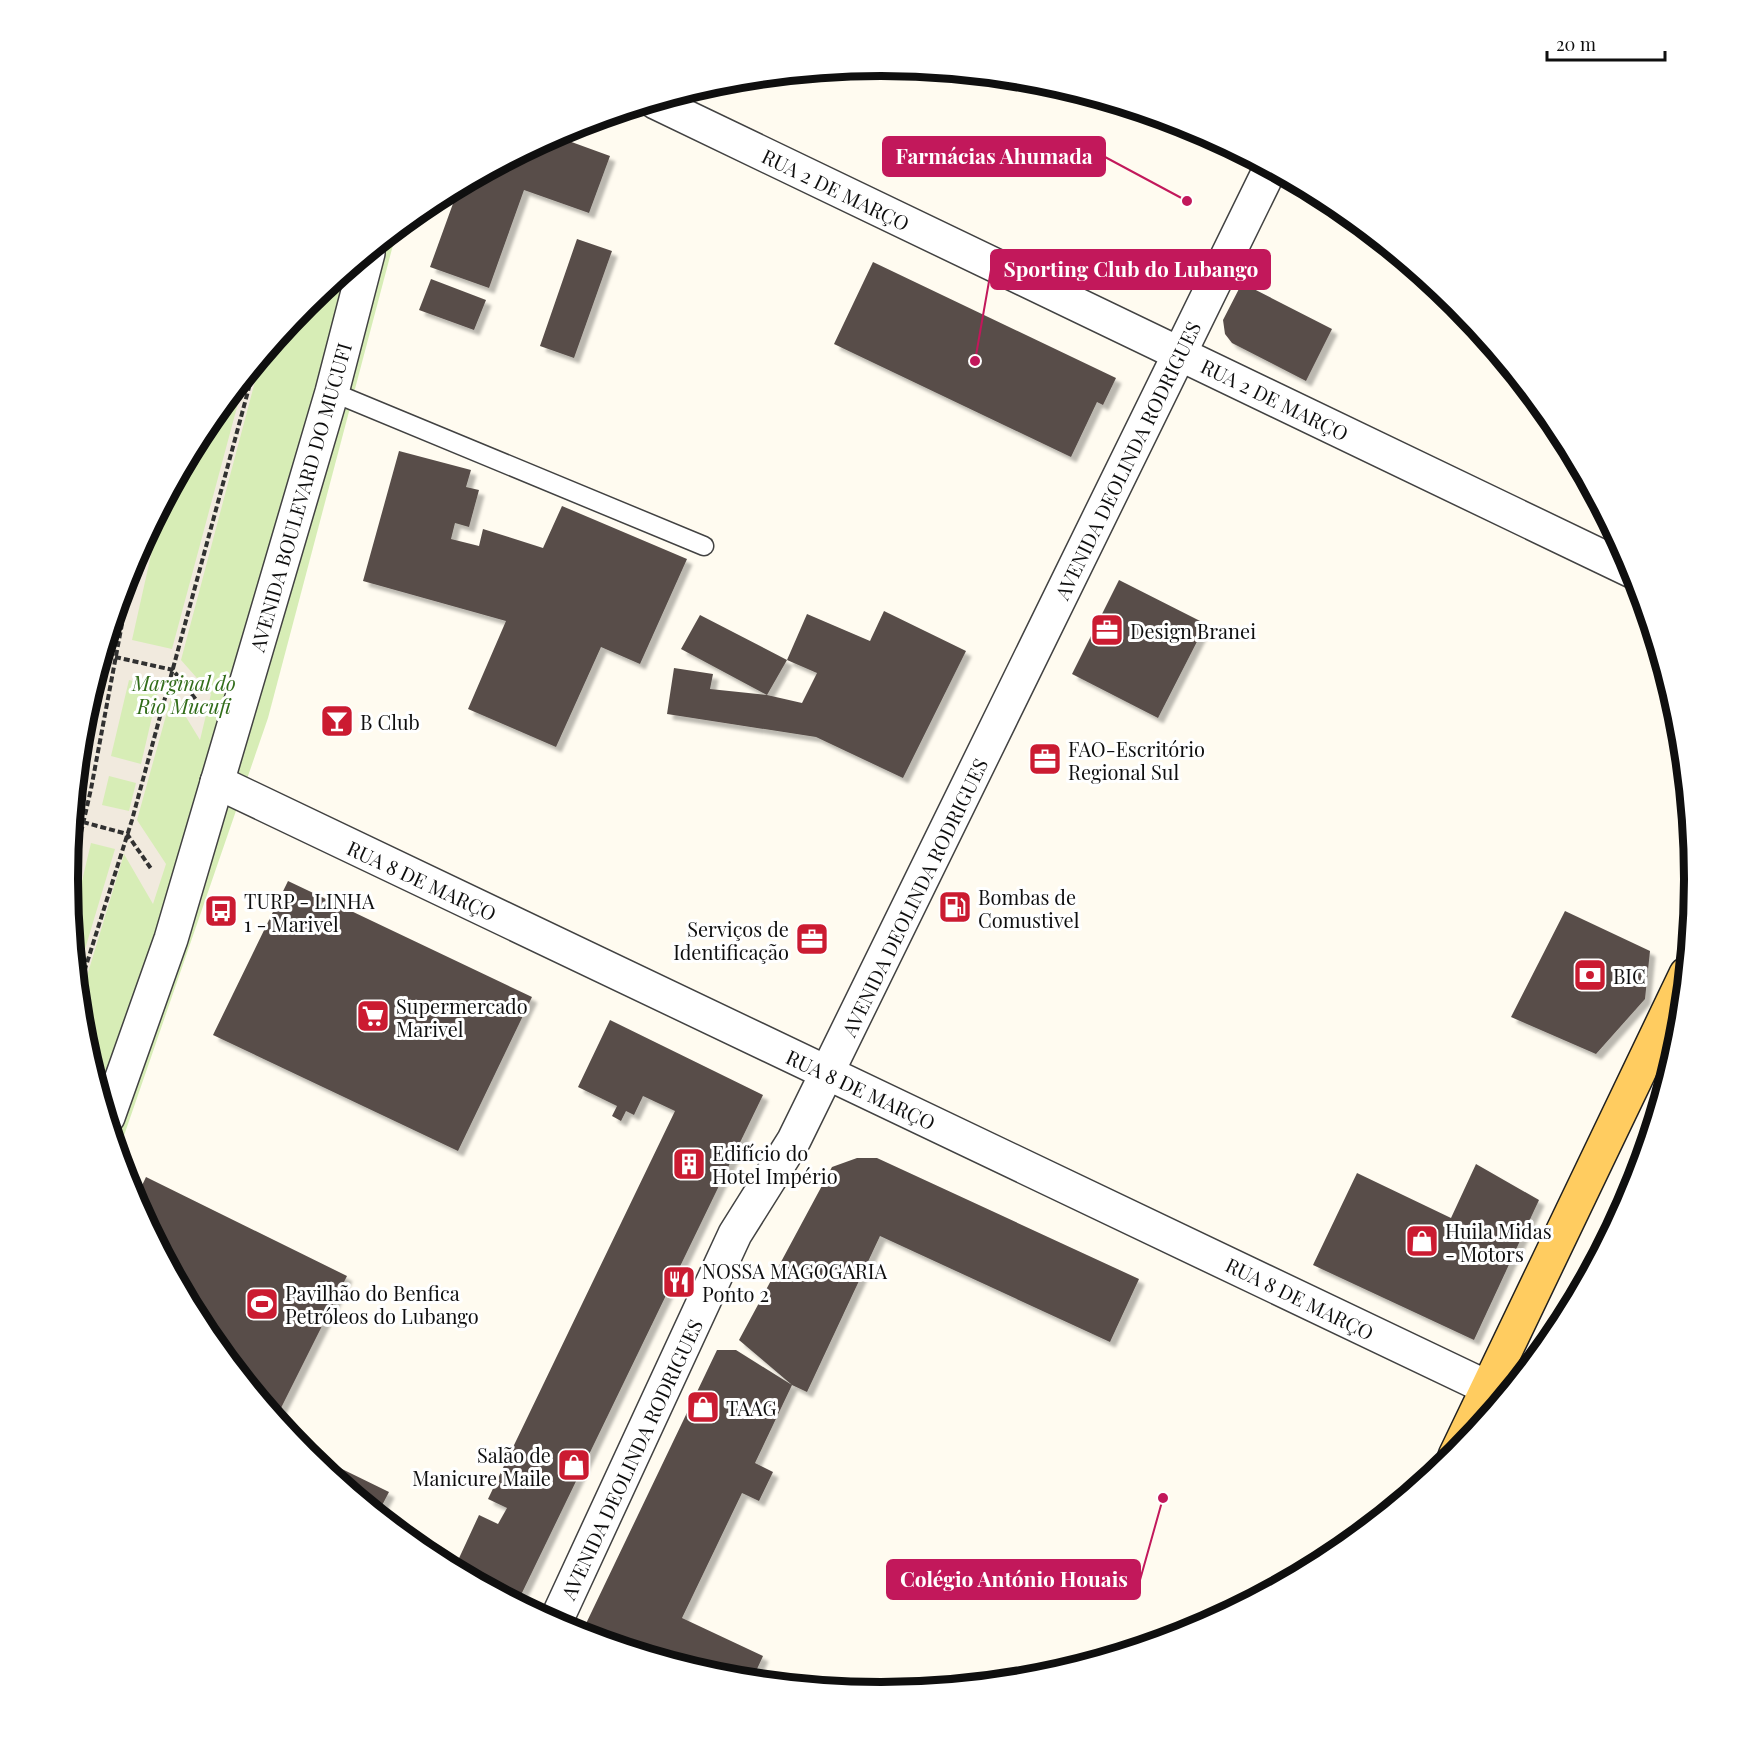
<svg xmlns="http://www.w3.org/2000/svg" width="1763" height="1759" font-family="'Playfair Display',serif">
  <style>
    .green { fill: #d7edb6 }
    .plaza { fill: #f1eade; fill-rule: evenodd }
    .water { fill: #b0e5fb; stroke: #31a3d8; stroke-width: 1.5 }
    .building { fill: #584e4a; filter: url(#shadow) }
    .lines { fill: none; stroke-linecap: round; stroke-linejoin: round }
    .service-casing { stroke: #424242; stroke-width: 21 }
    .minor-casing { stroke: #424242; stroke-width: 36 }
    .tertiary-casing { stroke: #424242; stroke-width: 36 }
    .primary-casing { stroke: #202020; stroke-width: 36 }
    .path { stroke: #313131; stroke-width: 4; stroke-dasharray: 6 3; stroke-linecap: butt }
    .service { stroke: #fff; stroke-width: 18 }
    .minor { stroke: #fff; stroke-width: 33 }
    .tertiary { stroke: #fff; stroke-width: 33 }
    .primary { stroke: #ffcc60; stroke-width: 33 }
    .labels { text-anchor: middle; dominant-baseline: central; stroke-width: 6; stroke-linejoin: round; paint-order: stroke }
    .street-label { font-size: 20px; fill: #0f0f0f; stroke: #fff }
    .poi-label { font-size: 20px; fill: #0f0f0f; stroke: #fff; text-anchor: start }
    .park-label { font-size: 20px; font-style: italic; fill: #316c19; stroke: #fff }
    .rim { fill: none; stroke: #0f0f0f; stroke-width: 8 }
    .leader { fill: none; stroke: #c2185b; stroke-width: 2 }
    .callout-dot { fill: #c2185b; stroke: #fff; stroke-width: 2 }
    .callout { fill: #c2185b; stroke: #c2185b; stroke-width: 2 }
    .callout-label { font-size: 21px; text-anchor: middle; font-weight: bold; fill: #fff }
  </style>
  <defs>
    <filter id="shadow"><feDropShadow dx="5.5" dy="5.5" stdDeviation="1.5" flood-color="#0004"/></filter>
  </defs>
  <rect width="100%" height="100%" fill="#fffbf0"/>
  <!-- green -->
  <path class="green" d="M397 230 268 718 118 1153 84 1038 68 879 84 720 130 568 205 427 307 304Z"/>
  <!-- plaza -->
  <path class="plaza" d="M261 359 181 660 211 694 200 740 172 694 137 820 166 864 153 904 124 854 80 999 77 976 115 849 91 843 72 923 68 879 76 795 97 676 130 568 161 510 132 640 172 649 244 381ZM129 680 159 687 141 764 111 756ZM109 776 136 783 129 811 102 805Z"/>
  <!-- water -->
  <path class="water" d="M97 677 79 784 76 795 84 720Z"/>
  <!-- building -->
  <path class="building" d="M555 136 610 156 589 213 524 190 489 288 430 267 459 187Z
    M577 239 612 251 574 358 540 346Z
    M873 262 1116 378 1103 405 1097 402 1071 457 834 344Z
    M431 279 486 300 474 330 419 310Z
    M1242 283 1332 329 1306 381 1232 343 1225 334 1223 320Z
    M399 451 471 470 466 487 479 490 469 527 455 523 451 539 479 546 483 529 543 548 562 506 687 559 640 664 601 647 556 747 468 709 506 621 363 581Z
    M1119 580 1206 624 1158 718 1072 674Z
    M884 611 966 651 903 778 816 737 667 714 674 668 713 674 710 689 767 695 802 703 817 673 787 660 807 614 870 641Z
    M700 615 787 660 767 695 681 649Z
    M288 881 532 997 458 1151 213 1035Z
    M1565 911 1650 951 1645 999 1596 1054 1511 1017Z
    M610 1020 763 1095 520 1597 516 1602 454 1569 479 1515 498 1524 507 1508 488 1499 675 1111 643 1096 634 1115 626 1111 621 1121 612 1116 617 1106 578 1087Z
    M857 1158H877L1139 1279 1110 1342 880 1236 807 1392 792 1385 739 1340 832 1167Z
    M1476 1164 1539 1200 1474 1340 1313 1265 1357 1173 1451 1218Z
    M146 1177 347 1276 276 1418 205 1331 135 1200Z
    M1575 1289 1580 1291 1553 1338 1552 1337Z
    M717 1350H736L792 1385 755 1463 773 1472 759 1501 742 1493 682 1618 763 1656 752 1680 722 1677 581 1634Z
    M301 1449 389 1492 378 1513 306 1454Z"/>
  <g class="lines">
    <!-- service casing -->
    <g class="service-casing">
      <path id="service" d="M332 392 704 546"/>
    </g>
    <!-- minor casing -->
    <g class="minor-casing">
      <path id="minor" d="M655 102 1634 572
        M217 782 1505 1396"/>
    </g>
    <!-- tertiary casing -->
    <g class="tertiary-casing">
      <path id="tertiary" d="M108 1117 171 939 332 392 368 253
        M555 1623 735 1234 794 1140 1270 169"/>
    </g>
    <!-- primary casing -->
    <g class="primary-casing">
      <path id="primary" d="M1455 1456 1686 974"/>
    </g>
    <!-- path -->
    <path class="path" d="M115 657 173 670 201 706
      M83 822 127 834 152 870
      M69 885 91 789 134 560
      M79 988 132 820 254 369"/>
    <!-- service -->
    <use href="#service" class="service"/>
    <!-- minor -->
    <use href="#minor" class="minor"/>
    <!-- tertiary -->
    <use href="#tertiary" class="tertiary"/>
    <!-- primary -->
    <use href="#primary" class="primary"/>
  </g>
  <!-- icons -->
  <defs>
    <g id="office-square" transform="scale(1.725)"><rect x="-9" y="-9" width="18" height="18" rx="4" fill="#cb1b31" stroke="#fff"/><path d="M-6-3h4V-5.5h4V-3h4V5H-6ZM-1-4.5V-3h2v-1.5ZM-6 0V1H6V0Z" fill="#fff"/></g>
    <g id="bar-square" transform="scale(1.725)"><rect x="-9" y="-9" width="18" height="18" rx="4" fill="#cb1b31" stroke="#fff"/><path d="M-6-5H6L.8 .8V4.5H3.5V6h-7V4.5H-.8V.8Z" fill="#fff"/></g>
    <g id="fuel-square" transform="scale(1.725)"><rect x="-9" y="-9" width="18" height="18" rx="4" fill="#cb1b31" stroke="#fff"/><path d="M-5.5-6h7V0h2V4h1.3V-2.5L3-4.5l.8-.8L6-3V5H2.5V1h-1V6h-7ZM-4.2-4.7v3.2H.2V-4.7Z" fill="#fff"/></g>
    <g id="bus-square" transform="scale(1.725)"><rect x="-9" y="-9" width="18" height="18" rx="4" fill="#cb1b31" stroke="#fff"/><path d="M-5-6H5V4H4V6H2V4H-2V6H-4V4H-5ZM-3.5-4V0h7V-4ZM-3.5 1.2v1.5H-2V1.2ZM2 1.2v1.5H3.5V1.2Z" fill="#fff"/></g>
    <g id="bank-square" transform="scale(1.725)"><rect x="-9" y="-9" width="18" height="18" rx="4" fill="#cb1b31" stroke="#fff"/><path d="M-6-4H6V4H-6ZM0-2.3a2.3 2.3 0 1 0 0 4.6a2.3 2.3 0 1 0 0-4.6Z" fill="#fff"/></g>
    <g id="supermarket-square" transform="scale(1.725)"><rect x="-9" y="-9" width="18" height="18" rx="4" fill="#cb1b31" stroke="#fff"/><path d="M-6-5.5h2.5l.6 2H6L4.5 2H-2.5L-4.4-4H-6ZM-1.5 3.2a1.3 1.3 0 1 0 .1 0ZM3 3.2a1.3 1.3 0 1 0 .1 0Z" fill="#fff"/></g>
    <g id="building-square" transform="scale(1.725)"><rect x="-9" y="-9" width="18" height="18" rx="4" fill="#cb1b31" stroke="#fff"/><path d="M-4-6H4V6H1V3H-1V6H-4ZM-2.5-4.3h1.7v1.8h-1.7ZM.8-4.3h1.7v1.8H.8ZM-2.5-1h1.7V.8h-1.7ZM.8-1h1.7V.8H.8Z" fill="#fff"/></g>
    <g id="shop-square" transform="scale(1.725)"><rect x="-9" y="-9" width="18" height="18" rx="4" fill="#cb1b31" stroke="#fff"/><path d="M-5-2.5h2.3a2.7 3.5 0 0 1 5.4 0H5L5.5 6h-11ZM-1.5-2.5h3a1.5 2.3 0 0 0-3 0Z" fill="#fff"/></g>
    <g id="restaurant-square" transform="scale(1.725)"><rect x="-9" y="-9" width="18" height="18" rx="4" fill="#cb1b31" stroke="#fff"/><path d="M-5-6h1v4h1v-4h1v4h1v-4h1v5L-1.5 .5V6h-2V.5L-5-1ZM5-6V6H3V1.5H1.5Q1.5-4 5-6Z" fill="#fff"/></g>
    <g id="stadium-square" transform="scale(1.725)"><rect x="-9" y="-9" width="18" height="18" rx="4" fill="#cb1b31" stroke="#fff"/><path d="M0-5a6.5 5 0 1 0 0 10a6.5 5 0 1 0 0-10ZM-3.5-1.8h7v3.6h-7Z" fill="#fff"/></g>
  </defs>
  <g fill-rule="evenodd">
    <use href="#office-square" x="1107" y="630"/>
    <use href="#bar-square" x="337" y="721"/>
    <use href="#office-square" x="1045" y="759"/>
    <use href="#fuel-square" x="955" y="907"/>
    <use href="#bus-square" x="221" y="911"/>
    <use href="#office-square" x="812" y="939"/>
    <use href="#bank-square" x="1590" y="975"/>
    <use href="#supermarket-square" x="373" y="1016"/>
    <use href="#building-square" x="689" y="1164"/>
    <use href="#shop-square" x="1422" y="1241"/>
    <use href="#restaurant-square" x="679" y="1282"/>
    <use href="#stadium-square" x="262" y="1304"/>
    <use href="#shop-square" x="703" y="1407"/>
    <use href="#shop-square" x="574" y="1465"/>
  </g>
  <g class="labels">
    <!-- street labels -->
    <g class="street-label">
      <text transform="translate(836 189) rotate(26)">RUA 2 DE MARÇO</text>
      <text transform="translate(1275 399) rotate(26)">RUA 2 DE MARÇO</text>
      <text transform="translate(1127 460) rotate(-64)">AVENIDA DEOLINDA RODRIGUES</text>
      <text transform="translate(300 497) rotate(-74)">AVENIDA BOULEVARD DO MUCUFI</text>
      <text transform="translate(422 880) rotate(25)">RUA 8 DE MARÇO</text>
      <text transform="translate(914 897) rotate(-64)">AVENIDA DEOLINDA RODRIGUES</text>
      <text transform="translate(861 1089) rotate(25)">RUA 8 DE MARÇO</text>
      <text transform="translate(1300 1298) rotate(26)">RUA 8 DE MARÇO</text>
      <text transform="translate(631 1459) rotate(-65)">AVENIDA DEOLINDA RODRIGUES</text>
    </g>
    <!-- poi labels -->
    <g class="poi-label">
      <text x="1130" y="630">Design Branei</text>
      <text x="360" y="721">B Club</text>
      <text x="1068" y="748">FAO-Escritório<tspan x="1068" dy="23">Regional Sul</tspan></text>
      <text x="978" y="896">Bombas de<tspan x="978" dy="23">Comustivel</tspan></text>
      <text x="244" y="900">TURP - LINHA<tspan x="244" dy="23">1 - Marivel</tspan></text>
      <text x="789" y="928" text-anchor="end">Serviços de<tspan x="789" dy="23">Identificação</tspan></text>
      <text x="1613" y="975">BIC</text>
      <text x="396" y="1005">Supermercado<tspan x="396" dy="23">Marivel</tspan></text>
      <text x="712" y="1152">Edifício do<tspan x="712" dy="23">Hotel Império</tspan></text>
      <text x="1445" y="1230">Huila Midas<tspan x="1445" dy="23">- Motors</tspan></text>
      <text x="702" y="1270">NOSSA MAGOGARIA<tspan x="702" dy="23">Ponto 2</tspan></text>
      <text x="285" y="1292">Pavilhão do Benfica<tspan x="285" dy="23">Petróleos do Lubango</tspan></text>
      <text x="726" y="1407">TAAG</text>
      <text x="551" y="1454" text-anchor="end">Salão de<tspan x="551" dy="23">Manicure Maile</tspan></text>
    </g>
    <!-- park labels -->
    <g class="park-label">
      <text x="184" y="682">Marginal do<tspan x="184" dy="23">Rio Mucufi</tspan></text>
    </g>
  </g>
  <!-- crop -->
  <path d="M0 0H1763V1759H0ZM78 879a803 803 0 1 1 1606 0a803 803 0 1 1-1606 0Z" fill="#fff" fill-rule="evenodd"/>
  <path class="rim" d="M78 879a803 803 0 1 1 1606 0a803 803 0 1 1-1606 0Z"/>
  <!-- callouts -->
  <path class="leader" d="M1187 201L1105 157M975 361L991 270M1163 1498L1140 1580"/>
  <g class="callout-dot">
    <circle cx="1187" cy="201" r="6"/>
    <circle cx="975" cy="361" r="6"/>
    <circle cx="1163" cy="1498" r="6"/>
  </g>
  <g class="callout">
    <rect x="883" y="137" width="222" height="39" rx="6"/>
    <rect x="991" y="250" width="279" height="39" rx="6"/>
    <rect x="887" y="1560" width="253" height="39" rx="6"/>
  </g>
  <g class="callout-label">
    <text x="994" y="164">Farmácias Ahumada</text>
    <text x="1131" y="277">Sporting Club do Lubango</text>
    <text x="1014" y="1587">Colégio António Houais</text>
  </g>
  <!-- scale -->
  <path d="M1547 51v9h118v-9" fill="none" stroke="#0f0f0f" stroke-width="3"/>
  <text x="1556" y="51" font-size="18" fill="#0f0f0f" stroke="#ffffff" stroke-width="4.5" paint-order="stroke">20 m</text>
</svg>
